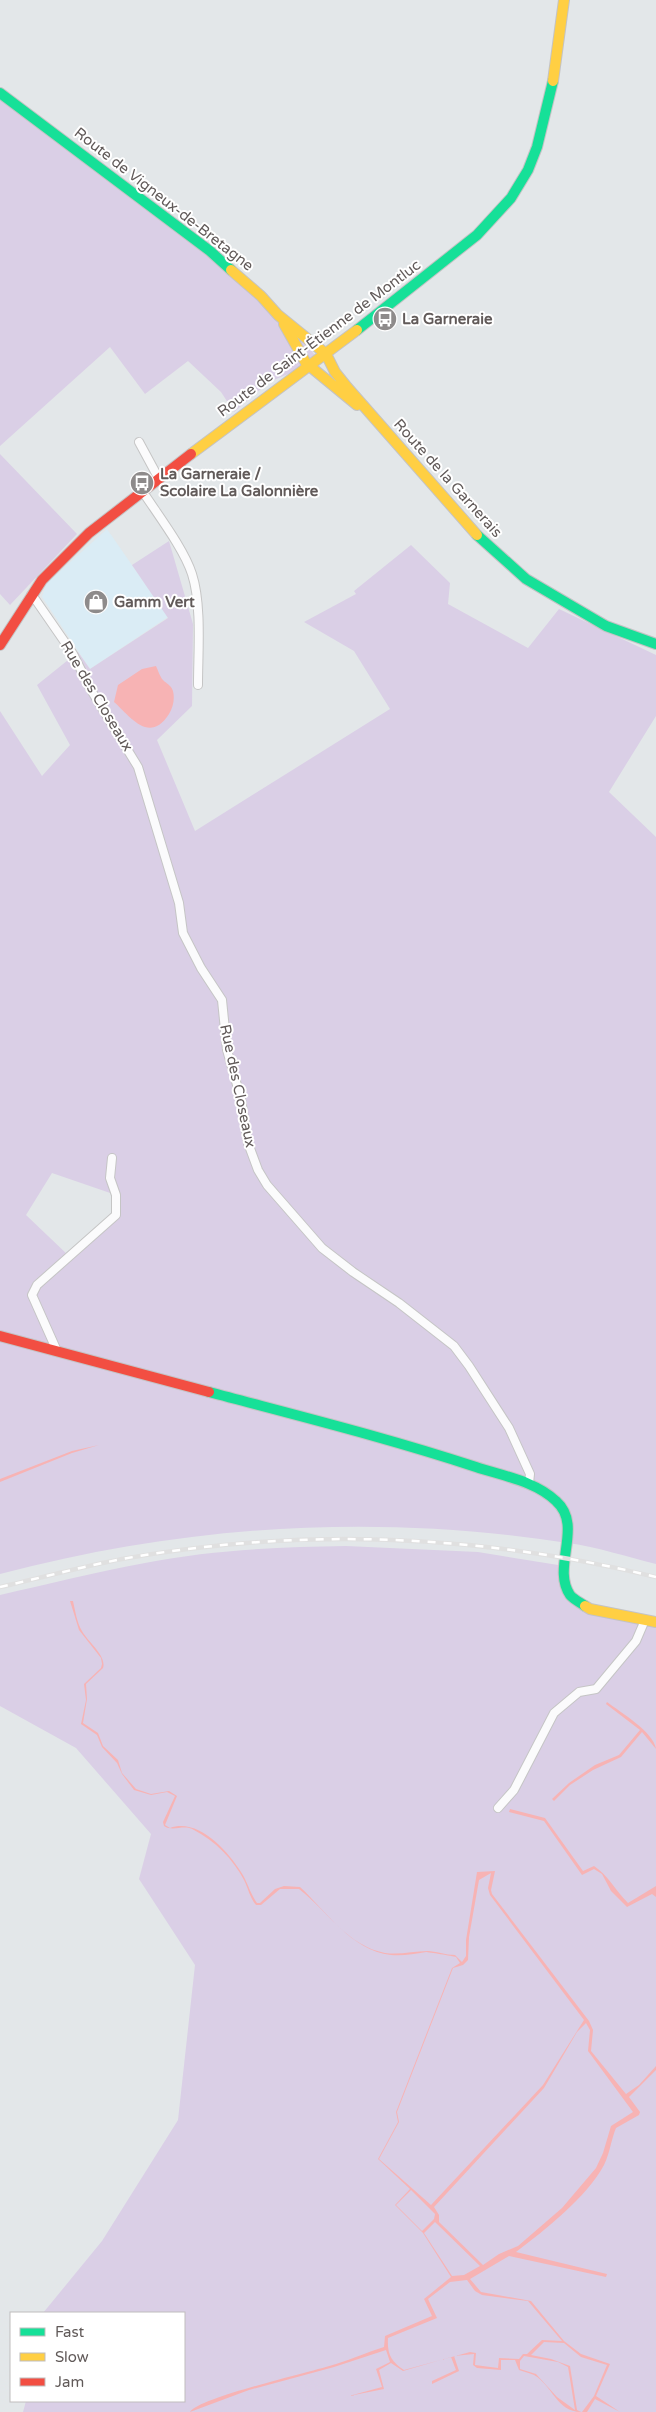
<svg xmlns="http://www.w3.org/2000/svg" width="656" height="2412" font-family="'Varela Round',sans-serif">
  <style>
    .commercial { fill: #daecf5 }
    .green { fill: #dacfe6; fill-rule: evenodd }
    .water { fill: #f7b3b4; fill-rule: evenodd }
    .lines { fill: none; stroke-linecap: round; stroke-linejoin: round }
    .street-casing { stroke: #c5c5c5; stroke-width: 10 }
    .fast-casing { stroke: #c4c3c4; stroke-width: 12 }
    .slow-casing { stroke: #c4c3c4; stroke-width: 12 }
    .jam-casing { stroke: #c4c3c4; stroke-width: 12 }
    .street { stroke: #fbfbfc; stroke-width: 8 }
    .fast { stroke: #16e098; stroke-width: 10 }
    .slow { stroke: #ffcf43; stroke-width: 10 }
    .jam { stroke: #f24e42; stroke-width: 10 }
    .rail-casing { stroke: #e0e0e0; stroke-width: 4.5 }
    .rail { stroke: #fff; stroke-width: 2.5; stroke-dasharray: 8; stroke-linecap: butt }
    .labels { text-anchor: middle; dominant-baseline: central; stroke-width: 4; stroke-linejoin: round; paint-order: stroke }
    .street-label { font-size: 15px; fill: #615a59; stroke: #fff }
    .poi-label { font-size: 15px; font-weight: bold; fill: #615a59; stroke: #fff; text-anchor: start }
  </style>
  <rect width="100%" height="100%" fill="#e3e7e9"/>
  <!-- commercial -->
  <path class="commercial" d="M107 529 168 617 90 669 42 597 46 584Z"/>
  <!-- green -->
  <path class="green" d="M0 88 210 251 300 335 319 361 269 382 234 412 221 392 188 361 145 394 110 347 0 446Z
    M0 454 77 534 10 605 0 594Z
    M169 541 193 624 192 706 157 740 195 831 390 709 354 651 304 622 356 594 354 591 411 545 450 583 448 604 528 648 559 609 656 655V716L609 792 656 837V1564C627 1557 598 1547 568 1543 375 1513 188 1525 0 1574V711L42 776 70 745 37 685 78 652 90 669 168 618 132 565ZM52 1173 116 1195V1215L69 1256 26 1215Z
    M346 1546 478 1552 558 1565 563 1569 574 1601 656 1622V2412H23L26 2401H184V2313H43L102 2241 178 2120 195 1965 139 1879 151 1834 76 1748 0 1706V1595C48 1584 96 1572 145 1563 211 1550 279 1547 346 1546Z"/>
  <!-- water -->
  <path class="water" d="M156 666C158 670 160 677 163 680 167 684 171 685 173 691 175 699 173 708 169 714 149 745 130 716 114 702L118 685 142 669Z
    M99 1445 72 1453 0 1482V1479L72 1451Z
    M70 1601H73C75 1610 77 1623 82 1631 88 1642 107 1656 103 1668L86 1684 87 1699 83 1723 98 1733 103 1746 118 1760 122 1773 136 1789 151 1794 169 1791 177 1796 165 1825 170 1828C198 1818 227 1850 241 1872 247 1881 250 1893 257 1903H260L275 1889 284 1886 300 1887C326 1911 348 1946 385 1953 400 1955 414 1951 428 1951 435 1951 446 1955 455 1955L462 1962 466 1956V1940L477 1872 495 1871 491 1890 492 1894 589 2021 593 2030 591 2051 626 2094 639 2085 656 2066V2070L629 2097 640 2112 639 2115 616 2128C611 2140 610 2153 604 2165 587 2197 545 2230 516 2252L607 2274 606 2277 509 2256 470 2279 481 2292 531 2301 564 2341 581 2354 610 2364 596 2396 620 2412 595 2399 587 2412H582L594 2396 607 2365 581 2357 564 2343 544 2342 531 2355 551 2359 570 2366 577 2410 581 2412C557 2412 552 2385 534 2375 530 2373 524 2372 519 2370L515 2360H501V2370L477 2368 473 2365 474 2354 454 2356 459 2371 432 2384V2381L456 2370 451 2357 403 2371 391 2363 379 2370 384 2389 349 2396 382 2387 376 2369 390 2362 386 2350 334 2367 249 2390 190 2412C200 2397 312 2372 336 2364 352 2359 368 2352 384 2347L385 2336 432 2316 424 2299 451 2277 423 2233 395 2205 410 2189 378 2159 398 2122 396 2112 452 1968 460 1963 456 1957C453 1956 428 1952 426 1952 414 1954 403 1956 391 1955 350 1950 329 1912 299 1889H280L261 1905H256C250 1898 248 1888 244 1880 233 1859 215 1841 194 1830 184 1824 173 1832 164 1826L163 1822 175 1796 167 1792 151 1795 134 1790 122 1774 117 1763 102 1747 97 1735 81 1724 86 1700 84 1684 101 1668 102 1664 101 1658 79 1630ZM491 1873 488 1888 490 1895 584 2020 543 2085 431 2205 379 2159 399 2122 397 2112 453 1968 463 1965 468 1960 469 1937 479 1880ZM586 2023 590 2030 588 2051 633 2112 611 2126 603 2153 596 2168 562 2208 518 2246 499 2254 483 2265 439 2222V2215L434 2207 544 2088 577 2032ZM411 2190 435 2214 434 2219 422 2231 396 2205ZM435 2222 480 2266 464 2275 452 2276 424 2233ZM467 2280 475 2291 482 2295 528 2301 562 2341 542 2340 527 2354H523L519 2359 499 2358 498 2368 475 2365 476 2353 470 2352 404 2370C391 2361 387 2354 388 2338L437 2318 428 2299 450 2282ZM524 2356 558 2362 568 2367 575 2410 557 2397 536 2374 520 2369V2361Z
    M607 1702C620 1712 654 1732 656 1749L642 1732 621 1757 593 1770 570 1785 554 1801 552 1799 569 1783 595 1765 619 1755 640 1730 606 1704Z
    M510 1809 545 1818 583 1871 594 1866C608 1875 615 1890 628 1903L656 1886V1897L652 1894 627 1907 611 1891 602 1874 594 1869 582 1875 544 1821 509 1812Z"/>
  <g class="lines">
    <!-- street casing -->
    <g class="street-casing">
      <path id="street" d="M139 442 159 479
        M143 492C158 515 184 549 192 574 202 605 198 652 198 685
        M31 595 35 599 73 654 91 690 138 767 179 903 183 933 201 968 222 1000 227 1050 241 1099 248 1143 258 1170 267 1185 322 1248 353 1272 399 1303 454 1346 469 1366 509 1428 530 1474 529 1483
        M57 1351 32 1295 37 1285 116 1215V1195L110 1178 112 1158
        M498 1808 514 1790 554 1713 579 1692 596 1689 636 1641 645 1620"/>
    </g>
    <!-- fast casing -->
    <g class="fast-casing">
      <path id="fast" d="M0 93 210 251 231 270
        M357 330 477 235 511 198 528 170 537 147 553 81
        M477 535 526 579 606 626 656 644
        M209 1392C299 1416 388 1438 476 1467 503 1476 535 1481 556 1501 584 1526 551 1567 570 1595 573 1599 581 1603 585 1606"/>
    </g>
    <!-- slow casing -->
    <g class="slow-casing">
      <path id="slow" d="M553 81 564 0
        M231 270 261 296 278 315 326 354 335 372 347 387 477 535
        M284 324 306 363 357 405
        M191 454 357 330
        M585 1606 590 1609 656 1622"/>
    </g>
    <!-- jam casing -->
    <g class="jam-casing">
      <path id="jam" d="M0 645 42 580 89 533 191 454
        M0 1336 209 1392"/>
    </g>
    <!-- street -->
    <use href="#street" class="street"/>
    <!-- fast -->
    <use href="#fast" class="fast"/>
    <!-- slow -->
    <use href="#slow" class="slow"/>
    <!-- jam -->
    <use href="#jam" class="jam"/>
    <!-- rail casing -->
    <g class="rail-casing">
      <path id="rail" d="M0 1587C40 1578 81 1567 122 1559 300 1527 480 1534 656 1577"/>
    </g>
    <!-- rail -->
    <use href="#rail" class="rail"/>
  </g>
  <!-- icons -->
  <defs>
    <g id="bus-disc" transform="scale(1.25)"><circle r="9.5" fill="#8e8b8b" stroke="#fff"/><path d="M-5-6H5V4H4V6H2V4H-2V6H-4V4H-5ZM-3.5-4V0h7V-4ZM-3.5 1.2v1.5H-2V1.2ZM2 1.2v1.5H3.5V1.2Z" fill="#fff"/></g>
    <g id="shop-disc" transform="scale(1.25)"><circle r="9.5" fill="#8e8b8b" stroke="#fff"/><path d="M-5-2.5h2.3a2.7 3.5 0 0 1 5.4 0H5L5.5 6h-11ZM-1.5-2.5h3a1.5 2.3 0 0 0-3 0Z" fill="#fff"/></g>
  </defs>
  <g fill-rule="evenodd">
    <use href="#bus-disc" x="385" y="319"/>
    <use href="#bus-disc" x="142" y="483"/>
    <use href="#shop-disc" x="96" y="602"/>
  </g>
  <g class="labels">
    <!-- street labels -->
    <g class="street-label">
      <text transform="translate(164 199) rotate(38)">Route de Vigneux-de-Bretagne</text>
      <text transform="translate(319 338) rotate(-37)">Route de Saint-Étienne de Montluc</text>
      <text transform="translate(448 478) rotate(48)">Route de la Garnerais</text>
      <text transform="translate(97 696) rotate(59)">Rue des Closeaux</text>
      <text transform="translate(238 1086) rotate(78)">Rue des Closeaux</text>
    </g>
    <!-- poi labels -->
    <g class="poi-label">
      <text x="402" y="319">La Garneraie</text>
      <text x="160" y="474">La Garneraie /<tspan x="160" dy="17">Scolaire La Galonnière</tspan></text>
      <text x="114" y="602">Gamm Vert</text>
    </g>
  </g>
  <!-- legend -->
  <rect x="10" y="2312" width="175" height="90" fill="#ffffff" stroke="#c0bdbd"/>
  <rect x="20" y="2328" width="25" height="8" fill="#16e098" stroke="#c0bdbd"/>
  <text x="55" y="2337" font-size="15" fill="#615a59">Fast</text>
  <rect x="20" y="2353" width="25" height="8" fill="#ffcf43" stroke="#c0bdbd"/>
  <text x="55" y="2362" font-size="15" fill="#615a59">Slow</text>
  <rect x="20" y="2378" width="25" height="8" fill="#f24e42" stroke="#c0bdbd"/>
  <text x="55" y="2387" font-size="15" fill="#615a59">Jam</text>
</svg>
